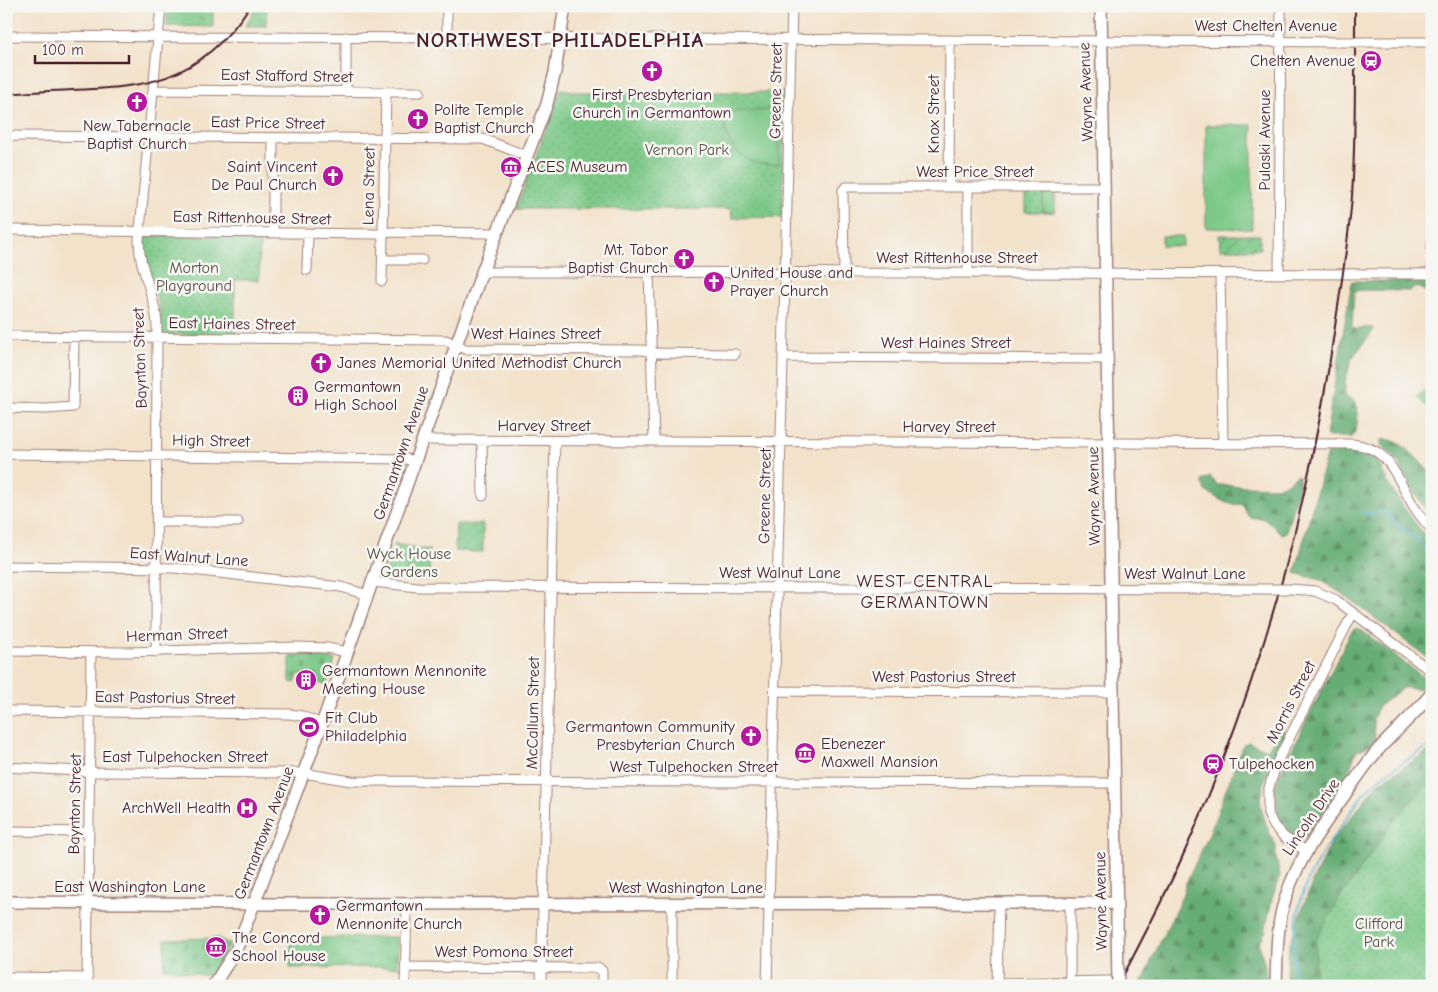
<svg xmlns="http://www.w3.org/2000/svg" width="1438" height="992" font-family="'Comic Neue',sans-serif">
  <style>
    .grass { fill: url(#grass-tufts); stroke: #64745a }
    .forest { fill: url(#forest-firs); stroke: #586650 }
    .cemetery { fill: url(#cemetery-stones); stroke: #64745a }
    .park { fill: url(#park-dots); stroke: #64745a }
    .garden { fill: url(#garden-furrows); stroke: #64745a }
    .pitch { fill: #7dc988; stroke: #64745a }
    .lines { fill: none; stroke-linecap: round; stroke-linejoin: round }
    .stream { stroke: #50adce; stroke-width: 2 }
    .minor-casing { stroke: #9e807a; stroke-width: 11 }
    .major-casing { stroke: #9e807a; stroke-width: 14 }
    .minor { stroke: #fff; stroke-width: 9 }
    .major { stroke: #fff; stroke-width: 11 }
    .rail { stroke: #4a1f2b; stroke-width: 2 }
    .minor-bridge-casing { stroke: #9e807a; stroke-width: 11; stroke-linecap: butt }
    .major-bridge-casing { stroke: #9e807a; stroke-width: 14; stroke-linecap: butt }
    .minor-bridge { stroke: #fff; stroke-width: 9 }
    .major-bridge { stroke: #fff; stroke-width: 11 }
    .labels { text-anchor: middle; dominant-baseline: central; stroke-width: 5; stroke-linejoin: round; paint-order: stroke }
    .street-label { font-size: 16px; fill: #4a1f2b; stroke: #f6f6f2 }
    .poi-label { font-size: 16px; fill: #4a1f2b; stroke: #f6f6f2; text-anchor: start }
    .park-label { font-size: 16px; fill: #595247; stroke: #f6f6f2 }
    .neighbourhood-label { font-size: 18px; letter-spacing: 1px; fill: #4a1f2b; stroke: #f6f6f2 }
    .district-label { font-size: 21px; font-weight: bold; letter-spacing: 1px; fill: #4a1f2b; stroke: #f6f6f2 }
  </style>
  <defs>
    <pattern id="grass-tufts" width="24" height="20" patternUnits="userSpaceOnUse" patternTransform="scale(1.25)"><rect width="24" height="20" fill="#7dc988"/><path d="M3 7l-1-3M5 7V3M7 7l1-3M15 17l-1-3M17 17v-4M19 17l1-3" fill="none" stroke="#6eac76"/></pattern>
    <pattern id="forest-firs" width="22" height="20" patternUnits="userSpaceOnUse" patternTransform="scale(1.25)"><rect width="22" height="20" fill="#66ad74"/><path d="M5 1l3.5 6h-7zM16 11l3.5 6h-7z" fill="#568c5f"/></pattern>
    <pattern id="cemetery-stones" width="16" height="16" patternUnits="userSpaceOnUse" patternTransform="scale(1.25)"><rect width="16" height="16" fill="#7dc988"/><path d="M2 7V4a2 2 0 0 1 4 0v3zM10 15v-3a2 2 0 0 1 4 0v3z" fill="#6eac76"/></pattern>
    <pattern id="park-dots" width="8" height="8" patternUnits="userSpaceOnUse" patternTransform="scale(1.25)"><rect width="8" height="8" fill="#7dc988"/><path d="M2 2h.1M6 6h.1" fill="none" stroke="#6eac76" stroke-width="1.8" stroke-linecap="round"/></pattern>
    <pattern id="garden-furrows" width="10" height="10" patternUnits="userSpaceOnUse" patternTransform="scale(1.25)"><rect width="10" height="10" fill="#7dc988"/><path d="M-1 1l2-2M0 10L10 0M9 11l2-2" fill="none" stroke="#6eac76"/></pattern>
  </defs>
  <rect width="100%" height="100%" fill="#f6f6f2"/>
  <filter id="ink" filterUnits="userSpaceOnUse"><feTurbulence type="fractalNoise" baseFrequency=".02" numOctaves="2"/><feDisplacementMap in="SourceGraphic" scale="10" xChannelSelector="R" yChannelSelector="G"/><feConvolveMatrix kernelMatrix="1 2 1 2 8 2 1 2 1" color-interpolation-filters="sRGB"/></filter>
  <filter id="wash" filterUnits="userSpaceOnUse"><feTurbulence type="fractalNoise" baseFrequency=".0096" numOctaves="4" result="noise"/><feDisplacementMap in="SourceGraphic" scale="20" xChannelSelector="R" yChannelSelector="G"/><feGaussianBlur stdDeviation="1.12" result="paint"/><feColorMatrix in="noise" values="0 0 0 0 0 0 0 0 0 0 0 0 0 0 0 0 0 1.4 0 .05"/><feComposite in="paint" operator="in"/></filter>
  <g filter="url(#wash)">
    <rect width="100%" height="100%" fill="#f3e2ca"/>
    <!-- grass -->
    <path class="grass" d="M168 6H213V27L166 26Z
      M260 6H267L266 26H245L256 8 258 10Z
      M398 937 397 967 290 968 291 938Z"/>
    <!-- forest -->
    <path class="forest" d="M1352 281H1424C1432 283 1432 289 1432 296 1425 291 1418 283 1410 291L1359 290 1354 292 1352 327 1354 329C1361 330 1367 326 1373 328L1374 330 1352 358 1345 382V395C1348 399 1352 398 1355 402 1361 409 1357 431 1352 437H1329L1326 435Z
      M1385 439C1405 441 1418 461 1432 474V516C1426 509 1420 502 1415 494 1403 472 1402 461 1381 445V440Z
      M1329 445 1358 449 1378 462 1390 487 1412 519 1432 544V661L1344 595 1320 580 1295 573Z
      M1297 475 1299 476V486L1286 532 1282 534 1265 519 1249 517 1242 504C1225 507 1220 498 1205 491L1202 481 1210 477 1218 485 1275 487 1284 485Z
      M1355 628 1360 629 1423 677 1427 682C1417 696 1411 684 1401 689L1379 706 1373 719 1375 736 1372 744 1356 752 1346 780 1306 837 1302 838 1292 835 1280 822 1274 790 1280 773 1352 630Z
      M1285 730 1284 739 1264 782 1260 804 1267 827 1276 846V858L1280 875 1272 899 1265 932 1259 944 1265 966 1267 986H1138L1145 977 1152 959 1182 897 1186 883 1208 837 1243 745 1248 742 1267 750 1280 732Z
      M1432 749V939L1377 986H1286L1289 946 1312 882 1333 840 1377 784Z"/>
    <!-- cemetery -->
    <path class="cemetery" d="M290 655 318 656 335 660 326 685 316 682V678L298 674 295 683 290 682Z
      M218 938 230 944 209 976 164 968 165 939Z"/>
    <!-- park -->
    <path class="park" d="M561 89 579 92H785L782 217 732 218 731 209H516Z
      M1055 192V212H1025V193Z
      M144 236H260L259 280H235V335L162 334C160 323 161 312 158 302 152 277 142 263 144 236Z
      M1432 778V986H1315L1316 940 1338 901 1393 822Z"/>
    <!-- garden -->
    <path class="garden" d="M1219 235H1260V249H1220Z
      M456 524H483V552L455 551Z
      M395 544 430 550 429 580H409L384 577Z"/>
    <!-- pitch -->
    <path class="pitch" d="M769 110 777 117 779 164C747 169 720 145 725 112Z
      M1206 125H1252V229L1206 228Z
      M1043 192H1055V212H1043Z
      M1162 236H1183V246H1162Z
      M1428 387 1432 391V412L1417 397Z"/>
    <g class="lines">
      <!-- stream -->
      <path class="stream" d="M1361 512 1373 514 1384 511 1397 524 1423 544 1427 550
        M1298 986C1293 973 1294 961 1294 948 1295 896 1312 866 1342 825 1350 813 1358 799 1369 788 1386 770 1411 759 1432 744"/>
    </g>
  </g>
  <g filter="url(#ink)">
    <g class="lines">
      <!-- minor casing -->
      <g class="minor-casing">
        <path id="minor" d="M447 6V38
          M6 36 1350 42
          M1366 42H1432
          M153 90 420 92
          M346 92V37
          M6 136 483 139 527 156
          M949 187 950 40
          M968 187V273
          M6 230 376 234 392 232 497 233
          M273 233V138
          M1432 242V269
          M383 260H422
          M307 270 308 234
          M482 272 1432 274
          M649 272 654 441
          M844 273 843 190 846 187H1105
          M1220 274 1223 444
          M1279 274 1281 6
          M382 281 386 92
          M6 336 446 340 465 349 642 350 657 353 735 354
          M784 357 1108 359
          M6 408 46 409 73 407 74 337
          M423 440 1352 444C1388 448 1393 470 1409 498 1415 510 1423 520 1432 530
          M482 441 483 496
          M6 454 406 459 416 461
          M157 522H238
          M6 566 174 568 341 587 368 595
          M373 582 418 587 1271 589
          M1291 589 1315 591 1336 600 1432 672
          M6 651 127 652 296 647 327 648 347 652
          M156 652 157 325C156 295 139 271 139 240L161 6
          M775 691 1114 692
          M6 711 290 714 302 716 322 724
          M6 767 96 772 303 773 351 781 1115 783
          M6 831 89 832
          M1306 851 1284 837 1274 826 1268 814V791L1277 762 1353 613
          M999 903 997 983 1110 981
          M672 904V986
          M406 967 599 968 602 971V986
          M6 977 88 978
          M1069 985 1070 973V903
          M87 986 91 652
          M405 986 407 905
          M541 986 555 441
          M767 986 792 6"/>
      </g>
      <!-- major casing -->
      <g class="major-casing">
        <path id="major" d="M1101 6 1117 922
          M6 902 275 904 1117 903
          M213 986 236 950 254 904 322 724 482 272 547 104 555 72 565 6
          M1276 986C1277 961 1276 935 1282 910 1292 869 1315 837 1339 803 1351 786 1363 768 1377 751 1395 731 1415 714 1432 693"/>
      </g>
      <!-- minor -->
      <use href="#minor" class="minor"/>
      <!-- major -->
      <use href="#major" class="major"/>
      <!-- rail -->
      <path class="rail" d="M6 94C109 83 184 107 250 6
        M1118 986C1139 945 1161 904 1180 862 1259 688 1311 502 1337 313 1343 274 1349 235 1352 196 1356 133 1355 69 1355 6"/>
      <!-- minor-bridge casing -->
      <g class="minor-bridge-casing">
        <path id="minor-bridge" d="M1350 42H1366
          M1271 589H1291"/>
      </g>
      <!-- major-bridge casing -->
      <g class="major-bridge-casing">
        <path id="major-bridge" d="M1117 922 1118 986"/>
      </g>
      <!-- minor-bridge -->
      <use href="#minor-bridge" class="minor-bridge"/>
      <!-- major-bridge -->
      <use href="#major-bridge" class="major-bridge"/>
    </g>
  </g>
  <!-- icons -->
  <defs>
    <g id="station-disc" transform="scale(1.125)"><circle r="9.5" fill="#b5179e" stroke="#f6f6f2"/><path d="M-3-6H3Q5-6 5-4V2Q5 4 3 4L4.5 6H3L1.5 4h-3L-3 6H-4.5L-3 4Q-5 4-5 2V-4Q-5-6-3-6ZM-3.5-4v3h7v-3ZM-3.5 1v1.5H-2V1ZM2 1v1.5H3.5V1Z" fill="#fff"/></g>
    <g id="church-disc" transform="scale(1.125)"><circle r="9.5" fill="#b5179e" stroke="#f6f6f2"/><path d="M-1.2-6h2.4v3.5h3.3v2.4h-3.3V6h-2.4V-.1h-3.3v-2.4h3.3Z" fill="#fff"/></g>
    <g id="museum-disc" transform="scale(1.125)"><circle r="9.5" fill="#b5179e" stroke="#f6f6f2"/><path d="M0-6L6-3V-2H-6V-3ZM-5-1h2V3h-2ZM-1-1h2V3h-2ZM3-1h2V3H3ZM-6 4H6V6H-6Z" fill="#fff"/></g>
    <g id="building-disc" transform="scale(1.125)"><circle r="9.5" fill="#b5179e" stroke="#f6f6f2"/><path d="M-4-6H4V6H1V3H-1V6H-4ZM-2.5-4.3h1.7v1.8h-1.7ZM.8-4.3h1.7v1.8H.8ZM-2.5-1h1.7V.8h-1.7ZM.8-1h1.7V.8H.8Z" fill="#fff"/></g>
    <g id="stadium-disc" transform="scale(1.125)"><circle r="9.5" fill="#b5179e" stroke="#f6f6f2"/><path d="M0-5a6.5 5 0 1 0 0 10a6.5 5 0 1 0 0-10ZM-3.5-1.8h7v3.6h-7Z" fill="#fff"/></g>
    <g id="hospital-disc" transform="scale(1.125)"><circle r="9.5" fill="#b5179e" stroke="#f6f6f2"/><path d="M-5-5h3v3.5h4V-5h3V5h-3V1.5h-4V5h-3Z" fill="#fff"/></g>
  </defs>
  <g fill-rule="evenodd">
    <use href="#station-disc" x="1371" y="61"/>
    <use href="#church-disc" x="652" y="71"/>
    <use href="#church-disc" x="137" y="102"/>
    <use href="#church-disc" x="418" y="119"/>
    <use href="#museum-disc" x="511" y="167"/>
    <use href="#church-disc" x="333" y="176"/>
    <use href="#church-disc" x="684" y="259"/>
    <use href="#church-disc" x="714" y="282"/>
    <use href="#church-disc" x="321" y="363"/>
    <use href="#building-disc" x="298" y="396"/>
    <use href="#building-disc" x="306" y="680"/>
    <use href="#stadium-disc" x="309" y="727"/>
    <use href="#church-disc" x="751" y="736"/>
    <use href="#museum-disc" x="805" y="753"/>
    <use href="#station-disc" x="1213" y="764"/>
    <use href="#hospital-disc" x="247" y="808"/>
    <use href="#church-disc" x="320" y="915"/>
    <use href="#museum-disc" x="216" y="947"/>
  </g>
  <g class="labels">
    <!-- street labels -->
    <g class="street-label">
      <text x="1266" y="26">West Chelten Avenue</text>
      <text transform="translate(287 76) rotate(1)">East Stafford Street</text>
      <text transform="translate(776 91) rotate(-89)">Greene Street</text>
      <text transform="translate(1086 92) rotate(-92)">Wayne Avenue</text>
      <text transform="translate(934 114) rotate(-90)">Knox Street</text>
      <text transform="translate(268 123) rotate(1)">East Price Street</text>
      <text transform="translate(1265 140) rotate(-90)">Pulaski Avenue</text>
      <text x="975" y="172">West Price Street</text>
      <text transform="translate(369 186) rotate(-89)">Lena Street</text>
      <text transform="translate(252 218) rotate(1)">East Rittenhouse Street</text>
      <text x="957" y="258">West Rittenhouse Street</text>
      <text transform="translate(232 324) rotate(1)">East Haines Street</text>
      <text x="536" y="334">West Haines Street</text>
      <text x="946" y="343">West Haines Street</text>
      <text transform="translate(140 358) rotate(-92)">Baynton Street</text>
      <text x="544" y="426">Harvey Street</text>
      <text x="949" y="427">Harvey Street</text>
      <text transform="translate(211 441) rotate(1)">High Street</text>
      <text transform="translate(401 453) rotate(-71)">Germantown Avenue</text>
      <text transform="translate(765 496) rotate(-89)">Greene Street</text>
      <text transform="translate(1094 496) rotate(-91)">Wayne Avenue</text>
      <text transform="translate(189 557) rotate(4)">East Walnut Lane</text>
      <text x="780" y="573">West Walnut Lane</text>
      <text x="1185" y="574">West Walnut Lane</text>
      <text transform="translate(177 635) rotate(-2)">Herman Street</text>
      <text x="944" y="677">West Pastorius Street</text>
      <text transform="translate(165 698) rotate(1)">East Pastorius Street</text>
      <text transform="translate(1291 702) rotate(-63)">Morris Street</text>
      <text transform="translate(533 713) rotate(-89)">McCallum Street</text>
      <text x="185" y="757">East Tulpehocken Street</text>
      <text x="694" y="767">West Tulpehocken Street</text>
      <text transform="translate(75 804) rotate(-89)">Baynton Street</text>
      <text transform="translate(1311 817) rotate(-56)">Lincoln Drive</text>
      <text transform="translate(264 833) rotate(-69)">Germantown Avenue</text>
      <text x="130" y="887">East Washington Lane</text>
      <text x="686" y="888">West Washington Lane</text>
      <text transform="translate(1101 901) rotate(-91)">Wayne Avenue</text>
      <text x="504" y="952">West Pomona Street</text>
    </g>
    <!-- poi labels -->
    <g class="poi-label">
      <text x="1355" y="61" text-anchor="end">Chelten Avenue</text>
      <text x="652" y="95" text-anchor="middle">First Presbyterian<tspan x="652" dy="18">Church in Germantown</tspan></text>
      <text x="434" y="110">Polite Temple<tspan x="434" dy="18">Baptist Church</tspan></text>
      <text x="137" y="126" text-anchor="middle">New Tabernacle<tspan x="137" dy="18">Baptist Church</tspan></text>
      <text x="317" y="167" text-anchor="end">Saint Vincent<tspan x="317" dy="18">De Paul Church</tspan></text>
      <text x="527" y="167">ACES Museum</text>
      <text x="668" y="250" text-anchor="end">Mt. Tabor<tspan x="668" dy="18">Baptist Church</tspan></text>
      <text x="730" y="273">United House and<tspan x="730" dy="18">Prayer Church</tspan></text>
      <text x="337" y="363">Janes Memorial United Methodist Church</text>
      <text x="314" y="387">Germantown<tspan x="314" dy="18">High School</tspan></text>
      <text x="322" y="671">Germantown Mennonite<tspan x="322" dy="18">Meeting House</tspan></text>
      <text x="325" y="718">Fit Club<tspan x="325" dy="18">Philadelphia</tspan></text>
      <text x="735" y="727" text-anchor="end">Germantown Community<tspan x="735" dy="18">Presbyterian Church</tspan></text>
      <text x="821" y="744">Ebenezer<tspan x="821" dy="18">Maxwell Mansion</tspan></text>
      <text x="1229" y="764">Tulpehocken</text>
      <text x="231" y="808" text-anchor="end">ArchWell Health</text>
      <text x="336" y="906">Germantown<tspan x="336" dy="18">Mennonite Church</tspan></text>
      <text x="232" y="938">The Concord<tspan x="232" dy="18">School House</tspan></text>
    </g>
    <!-- park labels -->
    <g class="park-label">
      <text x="687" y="150">Vernon Park</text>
      <text x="194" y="268">Morton<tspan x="194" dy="18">Playground</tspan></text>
      <text x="409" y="554">Wyck House<tspan x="409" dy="18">Gardens</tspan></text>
      <text x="1379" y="924">Clifford<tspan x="1379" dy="18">Park</tspan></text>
    </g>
    <!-- neighbourhood labels -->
    <g class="neighbourhood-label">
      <text x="925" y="581">WEST CENTRAL<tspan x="925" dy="21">GERMANTOWN</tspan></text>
    </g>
    <!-- district labels -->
    <g class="district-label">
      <text x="560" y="40">NORTHWEST PHILADELPHIA</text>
    </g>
  </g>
  <!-- margin -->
  <rect width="1438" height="992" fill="none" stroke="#f6f6f2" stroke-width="25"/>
  <!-- scale -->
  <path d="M35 55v8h94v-8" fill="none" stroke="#4a1f2b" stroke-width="2.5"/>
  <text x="42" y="55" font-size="15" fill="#4a1f2b" stroke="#f6f6f2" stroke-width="4" paint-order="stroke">100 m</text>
</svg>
